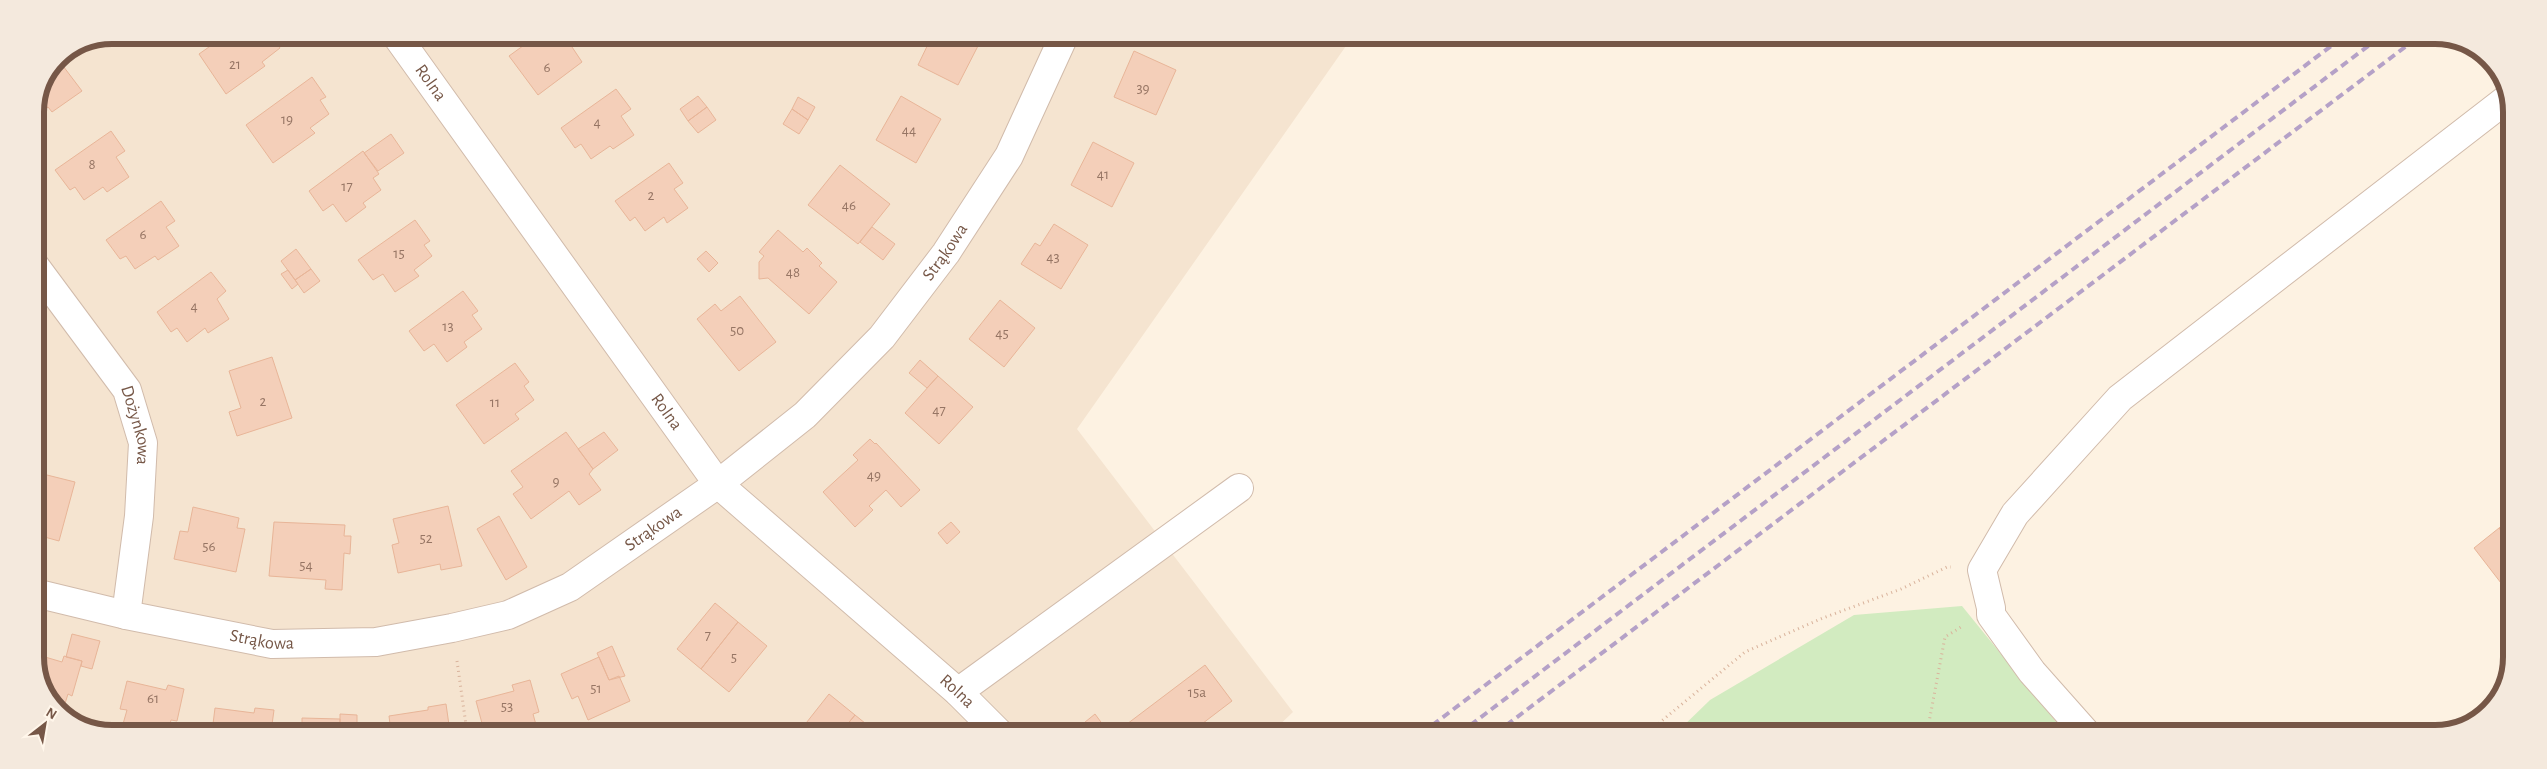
<svg xmlns="http://www.w3.org/2000/svg" width="2547" height="769" font-family="'Alegreya Sans',sans-serif">
  <style>
    .residential { fill: #f5e4d0 }
    .green { fill: #d2ebc0 }
    .building { fill: #f4cfb9; stroke: #e8b598 }
    .lines { fill: none; stroke-linecap: round; stroke-linejoin: round }
    .minor-casing { stroke: #d1bbab; stroke-width: 30 }
    .path { stroke: #d9b39c; stroke-width: 3; stroke-dasharray: 1 4; stroke-linecap: butt }
    .minor { stroke: #fff; stroke-width: 28 }
    .rail { stroke: #b5a1c7; stroke-width: 4; stroke-dasharray: 8 5; stroke-linecap: butt }
    .labels { text-anchor: middle; dominant-baseline: central; stroke-width: 4.5; stroke-linejoin: round; paint-order: stroke }
    .number-label { font-size: 15px; fill: #967564 }
    .street-label { font-size: 18px; fill: #765747; stroke: #fff6ea }
    .rim { fill: none; stroke: #765747; stroke-width: 6 }
  </style>
  <rect width="100%" height="100%" fill="#fdf2e2"/>
  <!-- residential -->
  <path class="residential" d="M112 35 1353 36 1077 429 1293 712 1271 733 92 731 54 708 35 662V112L58 57Z"/>
  <!-- green -->
  <path class="green" d="M1962 606 2066 734 1676 733 1710 700 1854 615Z"/>
  <!-- building -->
  <path class="building" d="M226 35H271L280 48 262 62 265 66 226 94 199 54Z
    M538 35 578 36 570 44 582 62 538 95 509 56Z
    M932 36H968L980 42 958 85 918 65Z
    M1134 51 1176 70 1156 115 1114 97Z
    M57 58 82 91 52 112 48 107 35 117V112Z
    M312 77 326 97 320 100 329 114 310 128 315 133 273 163 246 125Z
    M616 89 631 109 621 116 634 135 613 149 610 146 591 159 581 144 575 148 561 128Z
    M698 96 707 107 688 121 680 109Z
    M901 96 941 119 916 163 876 140Z
    M798 97 815 107 808 120 792 109Z
    M707 107 716 120 698 133 688 121Z
    M792 109 808 120 799 134 783 124Z
    M111 131 125 151 116 157 129 177 107 192 103 187 84 200 75 187 70 190 55 170Z
    M391 134 404 153 378 171 364 153Z
    M1093 142 1134 163 1112 207 1071 185Z
    M363 151 379 174 373 178 381 190 363 203 366 207 346 222 333 204 323 211 309 191Z
    M669 163 683 183 674 189 688 208 667 223 664 217 645 231 635 217 630 221 615 201Z
    M840 165 890 204 858 244 808 205Z
    M161 201 175 221 166 227 179 246 158 260 155 256 135 269 126 256 120 259 106 240Z
    M415 220 430 241 424 245 432 256 414 270 419 276 395 292 383 274 373 280 358 260Z
    M1054 224 1088 245 1061 289 1021 264 1035 243 1040 246Z
    M872 227 895 244 883 260 860 242Z
    M778 230 803 252 807 248 822 263 819 266 837 282 809 314 768 278 759 279V262L764 256 759 252Z
    M296 249 311 269 295 280 281 261Z
    M706 251 718 263 709 272 697 259Z
    M311 269 320 281 304 293 295 280Z
    M288 270 298 284 292 289 281 274Z
    M211 272 226 291 217 299 229 319 208 333 205 328 187 342 177 328 171 332 157 312Z
    M463 291 478 311 472 315 482 329 464 342 467 347 447 362 434 344 424 351 409 331Z
    M740 296 776 342 739 371 697 319 715 304 721 311Z
    M1000 300 1035 328 1004 367 969 339Z
    M272 357 292 418 237 436 229 412 241 408 229 371Z
    M920 360 938 376 927 388 909 373Z
    M515 363 529 382 524 386 534 400 515 414 519 419 484 444 456 405Z
    M938 376 973 407 939 444 905 413Z
    M566 432 593 469 589 474 601 490 579 505 569 491 531 519 513 494 523 487 511 471Z
    M604 432 618 450 593 469 578 449Z
    M870 439 875 444 876 443 920 490 901 507 886 490 869 506 873 510 855 527 823 492 858 460 853 455Z
    M35 472 75 482 59 541 41 536 43 528 35 526Z
    M448 506 462 566 441 570 440 564 398 573 392 545 399 543 393 519Z
    M193 507 239 518 237 528 245 529 236 572 174 559 180 531 188 532Z
    M499 516 527 567 506 580 477 529Z
    M2510 519V542L2499 528Z
    M274 522 345 525 344 536H351L350 554 344 553 342 590 325 589 326 580 269 576Z
    M951 522 960 532 947 544 938 533Z
    M2499 528 2510 542V575L2501 583 2474 548Z
    M715 603 738 622 701 669 677 649Z
    M738 622 767 646 729 692 701 669Z
    M72 634 100 641 92 669 81 666 82 661 66 657Z
    M612 646 625 676 609 680 597 653Z
    M35 654 62 662 64 656 82 661 72 696 68 694 62 713 54 708 35 662Z
    M599 657 609 680 619 676 630 701 588 720 578 696 572 699 561 674Z
    M1205 665 1232 701 1190 733H1133L1127 724Z
    M530 680 539 712 533 714 538 732H490L488 726 483 727 476 701 514 691 512 685Z
    M127 681 166 690 168 685 184 689 177 721 171 720 168 732 121 731 127 710 120 709Z
    M829 694 855 715 841 732H799Z
    M446 704 450 732H391L389 716 428 710V707Z
    M215 708 254 713 255 708 274 710 271 732H212Z
    M340 714 357 715V732H340Z
    M1095 714 1109 733H1075L1074 731Z
    M855 715 876 732H841Z
    M302 718 340 719V732H302Z"/>
  <g class="lines">
    <!-- minor casing -->
    <g class="minor-casing">
      <g id="minor">
        <path id="s1" d="M396 35 718 484 958 692 998 732"/>
        <path id="s2" d="M35 266 127 390 143 443 139 516 126 615"/>
        <path id="s3" d="M35 593 126 615 272 644 376 642 452 628 508 615 570 587 718 484 805 415 882 337 946 253 1009 156 1064 36"/>
        <path d="M958 692 1239 488"/>
        <path d="M2087 734 2032 672 1991 615V608L1982 570 2015 514 2120 398 2508 98"/>
      </g>
    </g>
    <!-- path -->
    <path class="path" d="M457 661 467 732
      M1647 733 1745 652 1823 618 1901 589 1947 567H1951
      M1927 733 1945 637 1961 627"/>
    <!-- minor -->
    <use href="#minor" class="minor"/>
    <!-- rail -->
    <path class="rail" d="M1422 733 2343 37
      M1460 733 2380 37
      M1496 733 2417 38"/>
  </g>
  <g class="labels">
    <!-- number labels -->
    <g class="number-label">
      <text x="235" y="64">21</text>
      <text x="547" y="67">6</text>
      <text x="1143" y="88">39</text>
      <text x="287" y="119">19</text>
      <text x="597" y="122">4</text>
      <text x="909" y="130">44</text>
      <text x="92" y="164">8</text>
      <text x="1103" y="174">41</text>
      <text x="347" y="186">17</text>
      <text x="651" y="195">2</text>
      <text x="849" y="205">46</text>
      <text x="143" y="234">6</text>
      <text x="399" y="253">15</text>
      <text x="1053" y="257">43</text>
      <text x="793" y="272">48</text>
      <text x="194" y="306">4</text>
      <text x="448" y="326">13</text>
      <text x="737" y="330">50</text>
      <text x="1002" y="333">45</text>
      <text x="263" y="401">2</text>
      <text x="495" y="402">11</text>
      <text x="939" y="410">47</text>
      <text x="874" y="475">49</text>
      <text x="556" y="481">9</text>
      <text x="426" y="538">52</text>
      <text x="209" y="546">56</text>
      <text x="306" y="565">54</text>
      <text x="708" y="635">7</text>
      <text x="734" y="657">5</text>
      <text x="596" y="688">51</text>
      <text x="1197" y="692">15a</text>
      <text x="153" y="698">61</text>
      <text x="507" y="706">53</text>
    </g>
    <!-- street labels -->
    <g class="street-label">
      <text stroke="none"><textPath href="#s1" startOffset="59">Rolna</textPath></text>
      <text stroke="none"><textPath href="#s3" startOffset="1056">Strąkowa</textPath></text>
      <text stroke="none"><textPath href="#s1" startOffset="464">Rolna</textPath></text>
      <text stroke="none"><textPath href="#s2" startOffset="191">Dożynkowa</textPath></text>
      <text stroke="none"><textPath href="#s3" startOffset="651">Strąkowa</textPath></text>
      <text stroke="none"><textPath href="#s3" startOffset="232">Strąkowa</textPath></text>
      <text stroke="none"><textPath href="#s1" startOffset="869">Rolna</textPath></text>
    </g>
  </g>
  <!-- crop -->
  <path d="M0 0H2547V769H0ZM112 44H2435A68 68 0 0 1 2503 112V657A68 68 0 0 1 2435 725H112A68 68 0 0 1 44 657V112A68 68 0 0 1 112 44Z" fill="#f4e9dd" fill-rule="evenodd"/>
  <path class="rim" d="M112 44H2435A68 68 0 0 1 2503 112V657A68 68 0 0 1 2435 725H112A68 68 0 0 1 44 657V112A68 68 0 0 1 112 44Z"/>
  <!-- north arrow -->
  <g transform="translate(45 724) rotate(31)" stroke="#fff6ea" stroke-width="4" paint-order="stroke">
  <path d="M0-4L9 19L0 12L-9 19Z" fill="#765747"/>
  <text y="-8" font-size="14" font-weight="bold" text-anchor="middle" fill="#765747">N</text>
  </g>
</svg>
